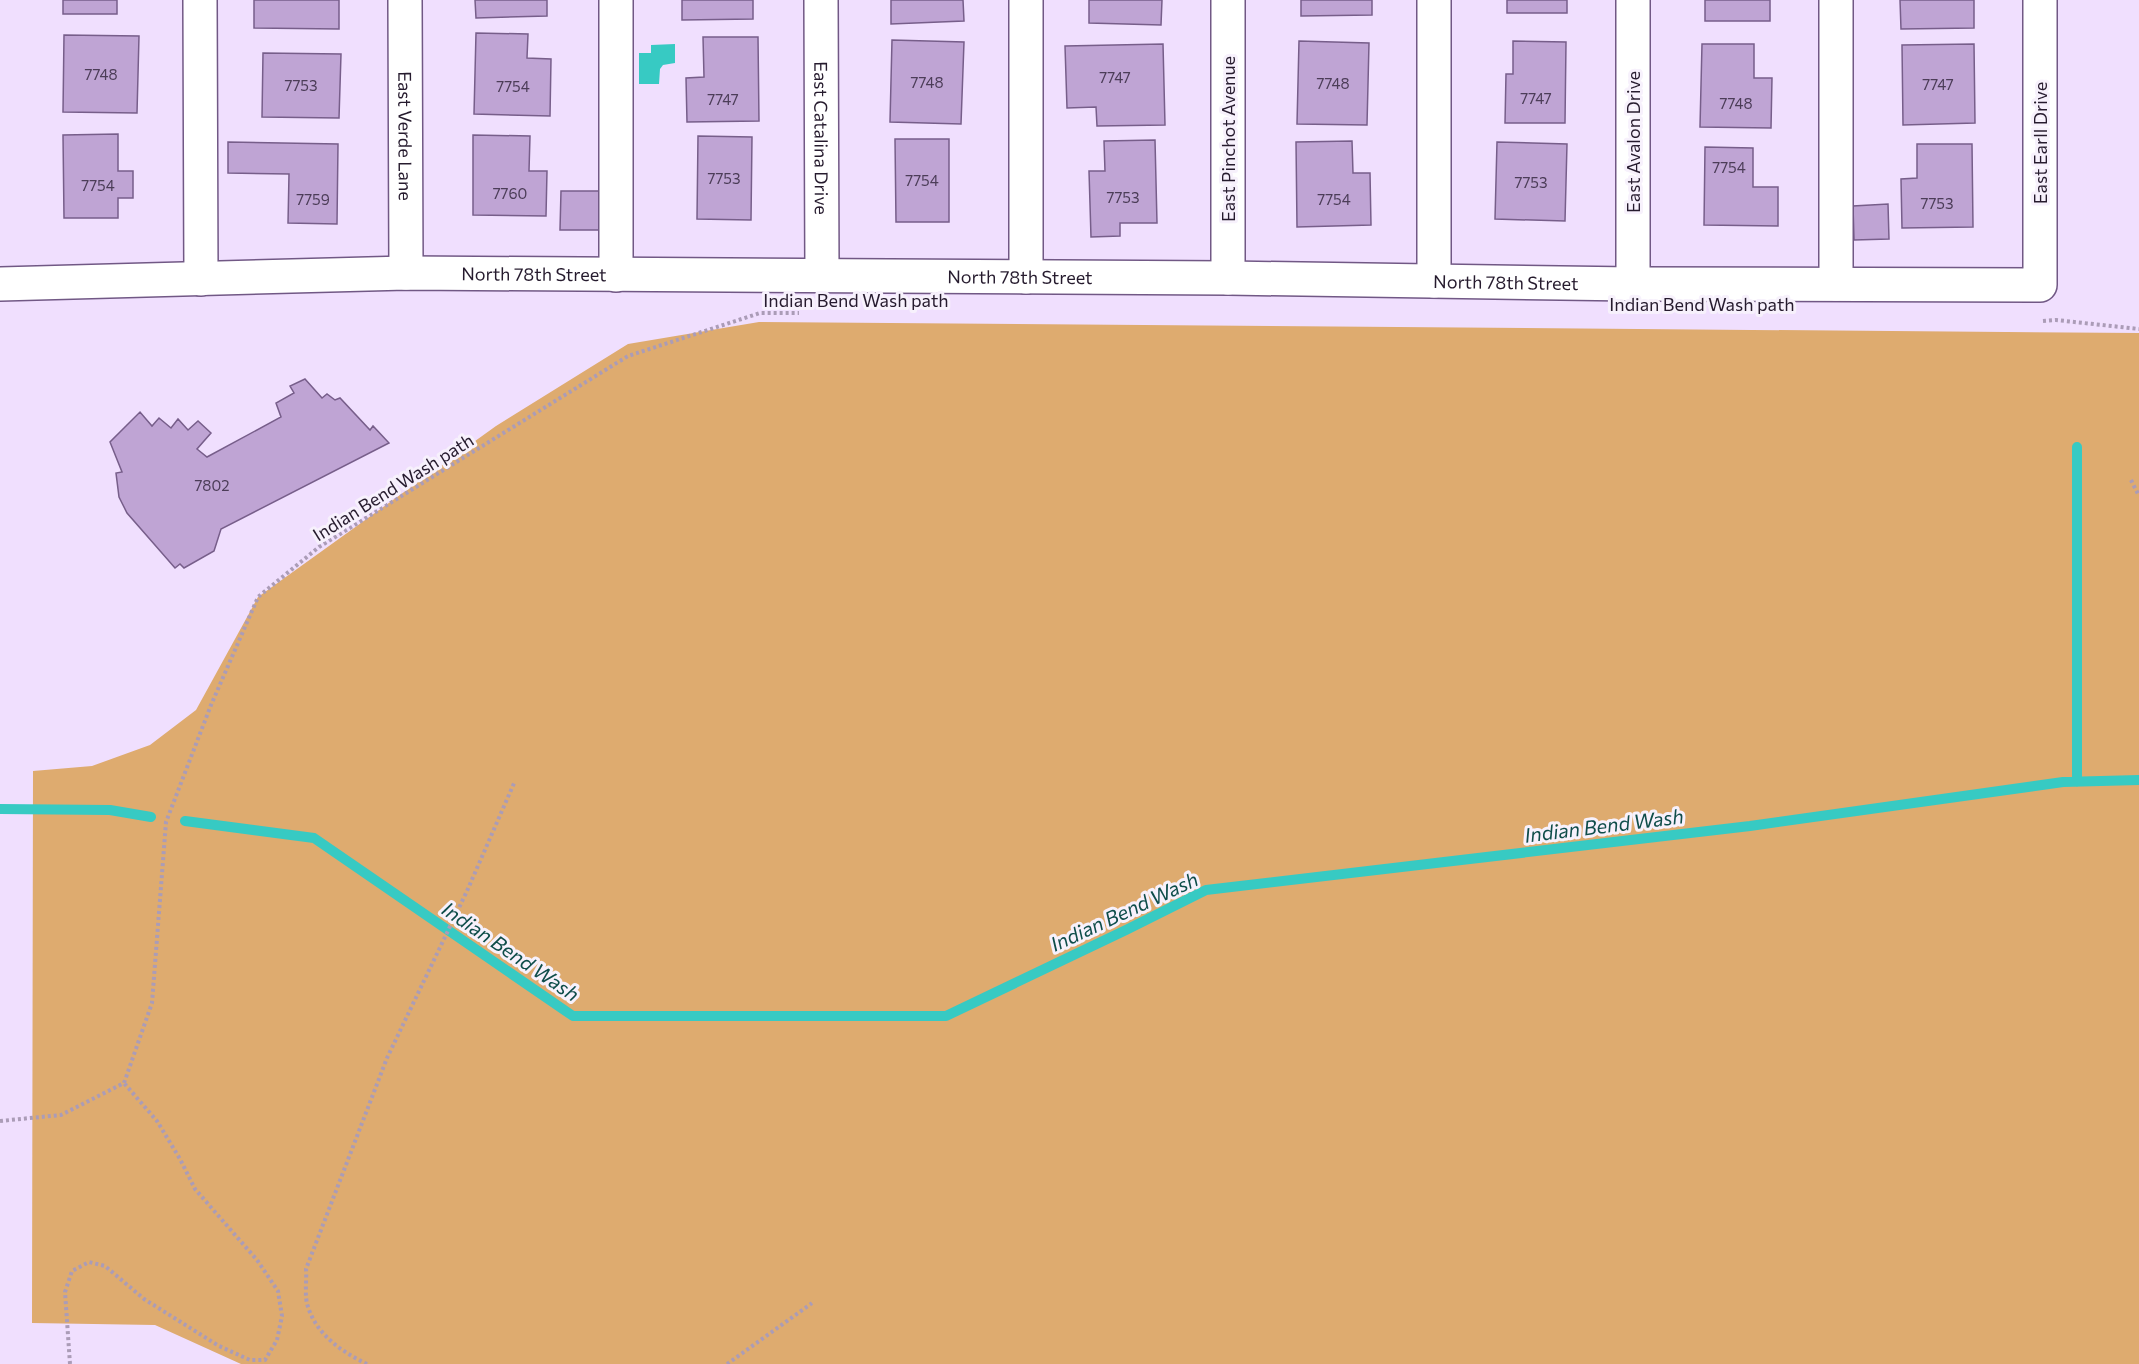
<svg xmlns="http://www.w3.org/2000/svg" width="2139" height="1364" font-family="Commissioner,sans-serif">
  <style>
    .green { fill: #deab6f }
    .water { fill: #37cac3 }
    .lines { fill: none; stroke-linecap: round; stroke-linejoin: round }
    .stream { stroke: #37cac3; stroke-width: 10 }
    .building { fill: #bfa4d4; stroke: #775e8a; stroke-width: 1.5 }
    .minor-casing { stroke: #715885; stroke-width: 36 }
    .path { stroke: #ab9cb7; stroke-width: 4; stroke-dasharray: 3 3; stroke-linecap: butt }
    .minor { stroke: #fff; stroke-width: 33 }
    .labels { text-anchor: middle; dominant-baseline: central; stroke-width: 6; stroke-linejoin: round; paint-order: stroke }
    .number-label { font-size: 15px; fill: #4c3d58 }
    .street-label { font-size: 18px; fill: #261b2e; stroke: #f7f1fc }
    .water-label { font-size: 20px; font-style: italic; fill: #0f4d4a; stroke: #f7f1fc }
  </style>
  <rect width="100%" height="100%" fill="#f0dffe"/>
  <!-- green -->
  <path class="green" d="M759 322 2139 333V1364H241L155 1325 32 1323 33 771 92 766 150 745 196 710 258 597 496 426 628 344Z"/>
  <!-- water -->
  <path class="water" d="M675 44V63L663 65 660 69 659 84H639V53H651V45Z"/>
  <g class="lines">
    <!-- stream -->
    <path class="stream" d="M2077 447V782
      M0 809 110 810 151 817
      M185 821 314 838 573 1016H946L1126 930 1206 890 1750 826 2063 782 2139 780"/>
  </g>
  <!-- building -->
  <path class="building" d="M63 0H117V14H63Z
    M254 0H339V29L254 28Z
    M475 0H547V16L476 18Z
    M682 0H753V19L682 20Z
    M891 0H963L964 21 891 24Z
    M1089 0H1162L1161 25 1089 23Z
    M1301 0H1372V15L1301 16Z
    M1507 0H1567V13H1507Z
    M1705 0H1770V21H1705Z
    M1900 0H1974V28L1901 29Z
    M476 33 528 34 527 58 551 59 550 116 474 114Z
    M64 35 139 36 137 113 63 112Z
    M703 37H758L759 121 687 122 686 78 704 77Z
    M892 40 964 42 961 124 890 122Z
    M1299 41 1369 43 1367 125 1297 124Z
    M1513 41 1566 42 1565 123H1505L1506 74H1513Z
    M1163 44 1165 125 1097 126 1096 107 1067 108 1065 46Z
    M1702 44H1754V78H1772L1771 128 1700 127Z
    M1974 44 1975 123 1903 125 1902 45Z
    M263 53 341 54 339 118 262 117Z
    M118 134V171H133V198H118V218H64L63 135Z
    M473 135 530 136 529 171H547L546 216 473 215Z
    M698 136 752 137 751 220 697 219Z
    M895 139H949V222H896Z
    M1155 140 1157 223H1120V236L1091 237 1089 171H1105L1104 141Z
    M1352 141 1353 173H1370L1371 225 1297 227 1296 142Z
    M228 142 338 144 337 224 288 223 289 174 228 173Z
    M1497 142 1567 144 1565 221 1495 219Z
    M1917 144H1972L1973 227 1902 228 1901 179 1917 178Z
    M1705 147 1753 148V187H1778V226L1704 225Z
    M561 191H601V230H560Z
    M1888 204 1889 239 1854 240 1853 206Z
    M305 379 322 398 327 394 335 400 340 398 370 430 373 426 389 443 221 529 214 551 184 568 180 564 175 568 127 513 119 497 116 473 122 472 110 442 140 412 152 426 159 418 171 428 178 419 188 430 198 421 211 433 197 449 207 457 281 417 276 403 294 393 290 386Z"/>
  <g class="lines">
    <!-- minor casing -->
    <g class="minor-casing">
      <g id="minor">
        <path d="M200 0 201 279"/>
        <path id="s1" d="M405 0 406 273"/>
        <path d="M616 0V275"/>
        <path id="s2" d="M821 0 822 276"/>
        <path d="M1026 0V277"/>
        <path d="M1228 0V278"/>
        <path d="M1434 0V281"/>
        <path id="s3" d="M0 284 406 273 1228 278 1633 284 2040 285V0"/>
        <path d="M1633 284V0"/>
        <path d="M1836 284V0"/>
      </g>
    </g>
    <!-- path -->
    <path class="path" d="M2043 321 2056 320 2139 329
      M2131 480 2139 496
      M0 1121 61 1115 124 1083 152 1003 166 822 211 705 258 597 319 547 628 356 760 313H799
      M70 1364 65 1292 72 1271 89 1262 105 1266 144 1299 219 1346 250 1360H265L277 1340 282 1316 278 1291 257 1260 195 1189 180 1159 157 1121 124 1083
      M367 1364C342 1352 317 1335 308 1307 304 1296 307 1280 306 1269L387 1058 467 891 515 781
      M727 1364 812 1303"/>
    <!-- minor -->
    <use href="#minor" class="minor"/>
  </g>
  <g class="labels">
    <!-- number labels -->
    <g class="number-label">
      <text x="101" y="74">7748</text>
      <text x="1115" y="77">7747</text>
      <text x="927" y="82">7748</text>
      <text x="1333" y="83">7748</text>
      <text x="1938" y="84">7747</text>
      <text x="301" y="85">7753</text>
      <text x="513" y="86">7754</text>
      <text x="1536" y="98">7747</text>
      <text x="723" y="99">7747</text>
      <text x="1736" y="103">7748</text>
      <text x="1729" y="167">7754</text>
      <text x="724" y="178">7753</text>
      <text x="922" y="180">7754</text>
      <text x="1531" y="182">7753</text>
      <text x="98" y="185">7754</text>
      <text x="510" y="193">7760</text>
      <text x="1123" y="197">7753</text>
      <text x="313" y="199">7759</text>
      <text x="1334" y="199">7754</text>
      <text x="1937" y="203">7753</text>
      <text x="212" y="485">7802</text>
    </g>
    <!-- street labels -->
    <g class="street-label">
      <text stroke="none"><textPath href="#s1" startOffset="136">East Verde Lane</textPath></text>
      <text stroke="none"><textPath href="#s2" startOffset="138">East Catalina Drive</textPath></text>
      <text transform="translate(1228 139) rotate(-90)">East Pinchot Avenue</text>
      <text transform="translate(1633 142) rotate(-90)">East Avalon Drive</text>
      <text transform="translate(2040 143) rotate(-90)">East Earll Drive</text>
      <text stroke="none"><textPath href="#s3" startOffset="534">North 78th Street</textPath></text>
      <text stroke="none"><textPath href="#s3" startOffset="1020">North 78th Street</textPath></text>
      <text stroke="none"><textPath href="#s3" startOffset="1506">North 78th Street</textPath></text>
      <text x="856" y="300">Indian Bend Wash path</text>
      <text x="1702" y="304">Indian Bend Wash path</text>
      <text transform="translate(393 487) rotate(-32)">Indian Bend Wash path</text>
    </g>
    <!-- water labels -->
    <g class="water-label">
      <text transform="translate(1604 825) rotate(-7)">Indian Bend Wash</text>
      <text transform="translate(1124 911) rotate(-25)">Indian Bend Wash</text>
      <text transform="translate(511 951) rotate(34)">Indian Bend Wash</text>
    </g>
  </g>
</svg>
